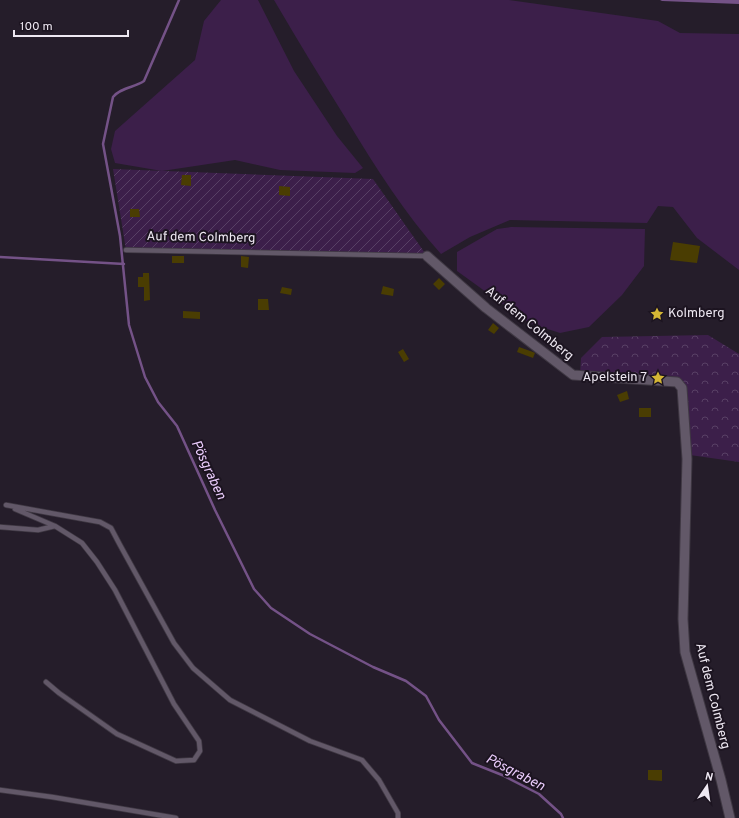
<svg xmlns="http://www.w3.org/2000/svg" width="739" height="818" font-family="Overpass,sans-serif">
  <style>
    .green { fill: #3c1f4a }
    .forest { fill: url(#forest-crowns) }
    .garden { fill: url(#garden-furrows) }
    .water { fill: #745287 }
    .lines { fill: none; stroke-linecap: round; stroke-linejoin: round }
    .stream { stroke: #745287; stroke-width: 2.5 }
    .building { fill: #4a3d02 }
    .lane-casing { stroke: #3f3843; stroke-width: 6 }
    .street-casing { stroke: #3f3843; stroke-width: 11 }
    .lane { stroke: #625868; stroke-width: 4.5 }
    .street { stroke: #625868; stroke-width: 9 }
    .labels { text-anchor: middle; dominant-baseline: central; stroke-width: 4; stroke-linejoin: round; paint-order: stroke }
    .street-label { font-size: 13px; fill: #eee8f2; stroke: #1c1420 }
    .poi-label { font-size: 13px; fill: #eee8f2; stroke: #1c1420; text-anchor: start }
    .water-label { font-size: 14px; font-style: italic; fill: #ebcdfd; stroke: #1c1420 }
  </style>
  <defs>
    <pattern id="forest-crowns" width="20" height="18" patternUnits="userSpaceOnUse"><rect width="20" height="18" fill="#3c1f4a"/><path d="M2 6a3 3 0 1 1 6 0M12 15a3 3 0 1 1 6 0" fill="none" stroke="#584065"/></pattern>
    <pattern id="garden-furrows" width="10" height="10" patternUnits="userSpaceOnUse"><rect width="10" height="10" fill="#3c1f4a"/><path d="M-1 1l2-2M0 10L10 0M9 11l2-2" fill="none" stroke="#584065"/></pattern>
  </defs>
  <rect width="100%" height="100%" fill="#251d2a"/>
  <!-- green -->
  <path class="green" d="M221 0H258L294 71 337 136 363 168 355 173 280 170 235 160 162 171 115 163 111 149 115 131 195 60 204 21Z
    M274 0H509L658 21 680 33 739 34V270L697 238 673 207 658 206 647 223 510 220 470 237 441 254C405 214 376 168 348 122 323 82 298 41 274 0Z
    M511 227 645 229 644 266 622 295 589 327 560 333 529 323 457 271V252L497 229Z"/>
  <!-- forest -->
  <path class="forest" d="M708 335 739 354V462L690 455 686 392 676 381 580 374 581 358 602 337Z"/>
  <!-- garden -->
  <path class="garden" d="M113 169 373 179 427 256 126 250Z"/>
  <!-- water -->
  <path class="water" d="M660 0H739V4L662 1Z"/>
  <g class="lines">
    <!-- stream -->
    <path class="stream" d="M179 0 144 81C134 88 121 87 113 97L103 144 120 236 129 325 145 377 158 402 177 426 215 510 254 589 271 608 310 634 373 667 406 681 426 696 439 720 472 763 502 775 539 794 561 814 563 818
      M0 257 124 264"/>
  </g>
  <!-- building -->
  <path class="building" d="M182 175H191V186L181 185Z
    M279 186 290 187V196L279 195Z
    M130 209H139L140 217H130Z
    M673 242 700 246 697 263 670 260Z
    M172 256H184V263H172Z
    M241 256 249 257 248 268 241 267Z
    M143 273H149L150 300 144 301V287H138V277H143Z
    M439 278 445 284 439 290 433 284Z
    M383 286 394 289 393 296 381 294Z
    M282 287 292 289 291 295 280 293Z
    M258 299H268L269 310H258Z
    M183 311 200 312V319L183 318Z
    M493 323 499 328 494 334 488 330Z
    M519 347 533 352 535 353 533 358 517 352Z
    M403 349 409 359 404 362 398 352Z
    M627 391 629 399 620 402 617 395Z
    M639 408H651V417H639Z
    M648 770H662V781L648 780Z"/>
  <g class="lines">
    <!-- lane casing -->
    <g class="lane-casing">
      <path id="lane" d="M126 250 427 256
        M6 505 100 522 111 528 120 545 174 643 193 668 230 700 310 741 362 760 379 780 398 813V818
        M15 509 55 526 82 543 97 562 115 590 174 704 199 741 200 751 194 760 176 761 117 734 59 693 46 682
        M0 527 38 530 55 526
        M0 790 52 797 176 818"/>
    </g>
    <!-- street casing -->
    <g class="street-casing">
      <path id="street" d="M427 256 486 308 573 375 677 382 682 388 687 459 683 619 685 652 721 780 730 818"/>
    </g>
    <!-- lane -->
    <use href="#lane" class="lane"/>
    <!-- street -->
    <use href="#street" class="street"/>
  </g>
  <!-- icons -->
  <defs>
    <g id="sight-bare" transform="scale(1.08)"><path d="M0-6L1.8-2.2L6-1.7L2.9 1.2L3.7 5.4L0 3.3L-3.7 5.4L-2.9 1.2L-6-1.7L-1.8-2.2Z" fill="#d4b635" stroke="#1c1420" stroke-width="2.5" paint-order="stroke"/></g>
  </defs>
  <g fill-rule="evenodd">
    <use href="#sight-bare" x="657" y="314"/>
    <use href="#sight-bare" x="658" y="378"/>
  </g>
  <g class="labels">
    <!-- street labels -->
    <g class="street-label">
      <text transform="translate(201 238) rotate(1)">Auf dem Colmberg</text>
      <text transform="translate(529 324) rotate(39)">Auf dem Colmberg</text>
      <text transform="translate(712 696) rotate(76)">Auf dem Colmberg</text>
    </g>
    <!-- poi labels -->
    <g class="poi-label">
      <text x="668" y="314">Kolmberg</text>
      <text x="647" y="378" text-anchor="end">Apelstein 7</text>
    </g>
    <!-- water labels -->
    <g class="water-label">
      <text transform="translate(208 470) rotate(65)">Pösgraben</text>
      <text transform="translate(515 773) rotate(27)">Pösgraben</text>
    </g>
  </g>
  <!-- north arrow -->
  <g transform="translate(707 786) rotate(13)" stroke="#1c1420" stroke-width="3" paint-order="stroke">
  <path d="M0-3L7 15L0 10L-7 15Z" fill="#eee8f2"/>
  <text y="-6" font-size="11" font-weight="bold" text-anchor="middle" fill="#eee8f2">N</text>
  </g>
  <!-- scale -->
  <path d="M14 30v6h114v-6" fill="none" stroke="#eee8f2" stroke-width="2"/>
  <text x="20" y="30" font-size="12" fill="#eee8f2" stroke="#1c1420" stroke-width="3" paint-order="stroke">100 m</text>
</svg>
